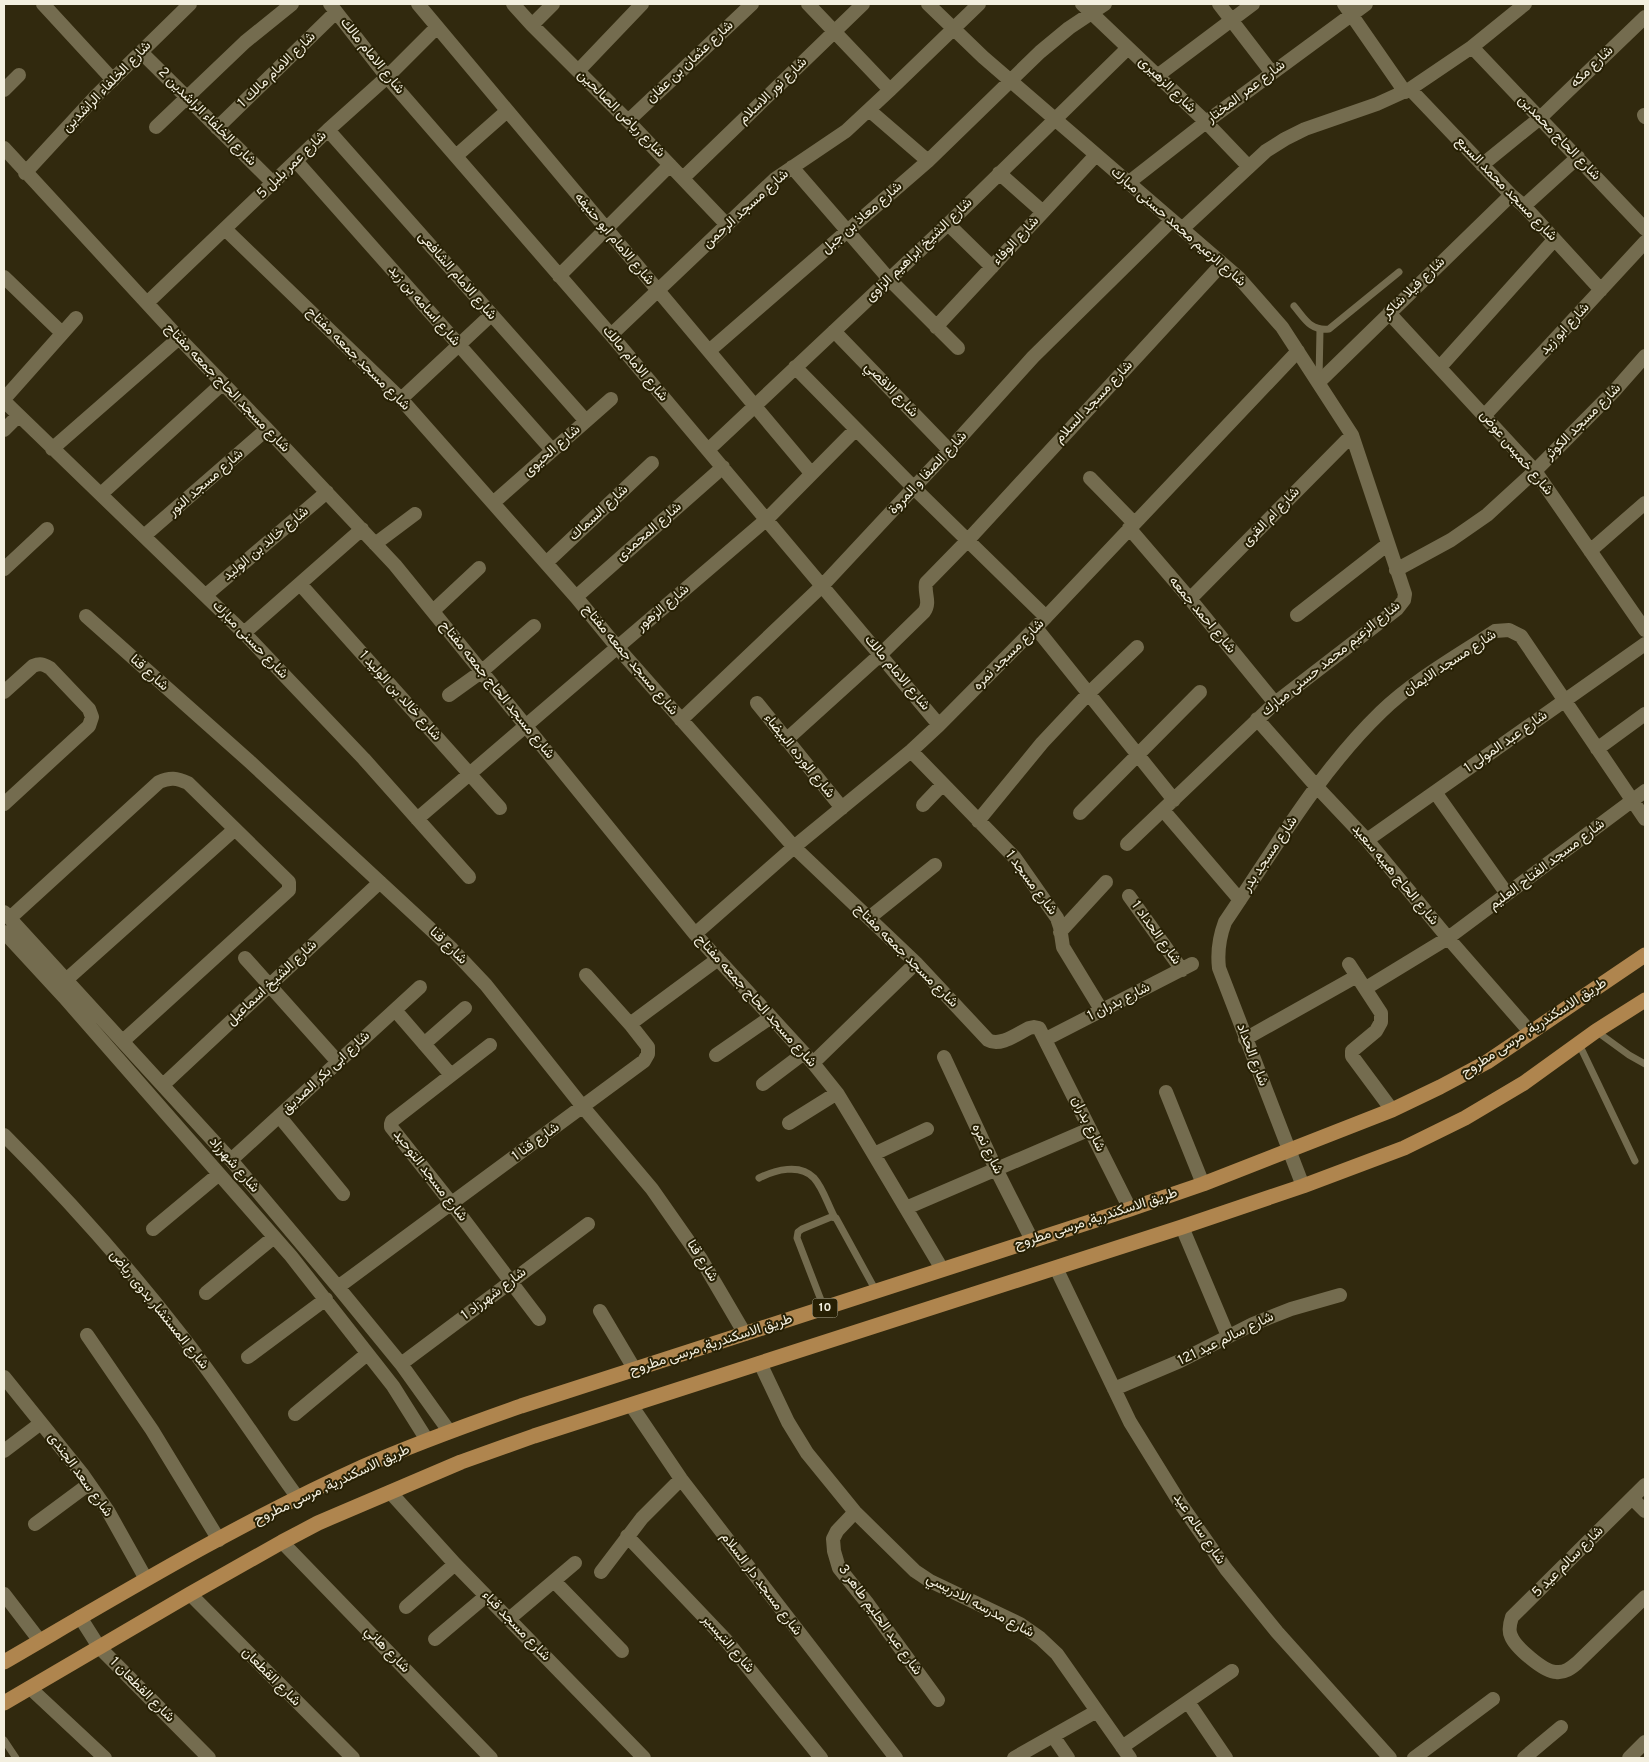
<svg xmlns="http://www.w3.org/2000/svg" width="1649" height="1762" font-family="Overpass,Vazirmatn,sans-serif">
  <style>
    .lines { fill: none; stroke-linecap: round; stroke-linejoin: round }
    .service { stroke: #746c4f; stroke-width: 7 }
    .minor { stroke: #746c4f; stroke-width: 14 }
    .primary { stroke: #af854e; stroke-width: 15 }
    .labels { text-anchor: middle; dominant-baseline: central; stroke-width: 4; stroke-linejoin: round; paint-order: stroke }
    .shield { fill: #272004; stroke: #b6b19d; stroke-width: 1 }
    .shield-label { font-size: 12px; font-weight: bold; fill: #f3efdf }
    .street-label { font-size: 14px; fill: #f3efdf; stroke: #272004 }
  </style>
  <rect width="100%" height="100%" fill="#31290e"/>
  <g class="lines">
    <!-- service -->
    <path class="service" d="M1294 306C1305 319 1310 331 1329 329L1399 272
      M1319 379 1320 330
      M1596 1031 1629 1055 1645 1064
      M1579 1044 1635 1161
      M759 1178C775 1170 800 1163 814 1178 823 1188 828 1205 834 1216
      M824 1308 797 1238 798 1232 802 1229 831 1217 836 1218 876 1291
      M4 1740 16 1758"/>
    <!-- minor -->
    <path class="minor" d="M43 4 113 80
      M330 4 387 77 611 335 939 725
      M418 4 811 473
      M513 4 532 25 628 121 727 225
      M808 4 890 90
      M928 4 983 57 1239 278 1282 327 1352 435 1405 594 1404 600 1397 609 1275 703 1127 844
      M1082 4 1206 122 1249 167
      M1219 4 1272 73
      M1344 4 1405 92
      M532 25 553 4
      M1472 47 1645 229
      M141 52 273 183
      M578 71 642 4
      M1157 76 1253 4
      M1410 89 1511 195 1524 206 1601 290
      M4 90 19 75
      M869 110 928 161
      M1644 115 1645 117
      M628 121 752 4
      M156 127 245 42 292 4
      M217 128 336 12
      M328 130 586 421
      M4 148 179 338 267 429 395 565 695 934 813 1063 837 1093 857 1126 942 1269
      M456 156 507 111
      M296 161 552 450
      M1482 165 1540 118 1645 17
      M792 167 889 279 958 348
      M25 173 97 95 190 4
      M999 173 1043 212
      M683 178 863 4
      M1128 183 1206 122 1366 4
      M1524 206 1578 157
      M948 224 992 267
      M225 229 401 399 576 597 617 647 794 847 916 963 988 1040C1000 1047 1017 1034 1029 1028L1034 1027 1039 1028 1130 1209
      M1182 229 1266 151 1285 139 1305 129 1377 104 1410 89 1472 47 1525 4
      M559 276 670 165
      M4 277 62 333
      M147 303 328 130 387 77 437 27
      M1389 313 1535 471 1645 630
      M936 327 1096 155
      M834 331 949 450
      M611 335 775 179 846 131 890 90 979 4
      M709 351 928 161 1040 52 1069 28 1105 4
      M795 367 914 488 1046 617
      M1440 367 1554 240
      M1319 382 1511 195
      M4 399 76 318
      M401 399 491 315
      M4 401 244 633 364 759 469 877
      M1485 415 1645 242
      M4 430 18 416
      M52 449 179 338
      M708 450 948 224 1128 48
      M1090 478 1134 523
      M101 494 223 383
      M493 503 611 399
      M1129 528 1190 599 1275 703
      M144 536 267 429
      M375 544 415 514
      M1590 551 1645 503
      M546 563 652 463
      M4 569 47 529
      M1396 570 1451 540 1487 515 1535 471 1616 389 1645 356
      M300 584 500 808
      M206 595 327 492
      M576 597 723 467
      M1190 599 1352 435
      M433 611 479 568
      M1297 615 1388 544
      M86 616 249 761 452 949 486 985 583 1107 652 1189 701 1259 745 1334
      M1036 628 1174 800
      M244 633 362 529
      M4 692 33 666C40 663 43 664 50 668L89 709 92 717 89 726 4 804
      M449 695 481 672 534 626
      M757 703 842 808
      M1257 719 1316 786 1367 840 1448 938 1531 1033
      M681 720 823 585 949 450 1033 357 1171 221
      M786 740 881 654 924 612C931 602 924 594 926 583L968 540 1222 264
      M1597 749 1645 714
      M911 751 1015 858 1057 918 1060 927 1063 947 1102 1011
      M1435 792 1507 894
      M923 805 943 784
      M1163 810 1240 900
      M1080 813 1200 692
      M417 819 767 519 856 429
      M978 821 1042 743 1088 694 1137 647
      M1367 840 1645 644
      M1129 896 1182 970
      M4 912 231 1160 338 1287 401 1364 449 1431
      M10 918 159 782C170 777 177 778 188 783L289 882V890L123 1041
      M869 918 935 865
      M4 932 64 997 291 1256 393 1386 427 1440
      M1060 932 1106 882
      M695 934 794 847 911 751 939 725 1046 617 1298 351
      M245 958 338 1062
      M1349 964 1381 1013V1022L1376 1031 1352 1051V1056L1392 1110
      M66 980 235 829
      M1366 988 1448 938 1645 791
      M395 1010 451 1075
      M630 1024 718 959
      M1046 1039 1192 964
      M1245 1039 1357 976
      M424 1044 465 1008
      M490 1045 392 1121 391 1124V1127L452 1204 539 1319
      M716 1055 771 1017
      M944 1057 996 1169 1032 1240
      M813 1063 916 963
      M763 1084 804 1053
      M163 1085 380 882
      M1166 1092 1203 1184
      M279 1116 343 1194
      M789 1123 837 1093
      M4 1135C66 1197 124 1262 178 1331 221 1385 258 1443 298 1498
      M874 1154 927 1129
      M231 1160 420 987
      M1303 1186 1219 968C1217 951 1219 938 1225 922 1274 850 1318 773 1381 712 1414 680 1457 656 1495 631L1509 630 1521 636 1645 819
      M906 1208 1090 1129
      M1182 1227 1228 1336
      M153 1229 219 1174
      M1056 1268 1130 1422 1180 1503 1226 1569 1277 1632 1390 1758
      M338 1287 644 1061 648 1054V1047L630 1024 586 975
      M206 1293 274 1237
      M600 1311 635 1370
      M87 1335 152 1430 219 1540
      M248 1357 326 1299
      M760 1363 788 1422 807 1453 855 1512 915 1571 930 1581 1020 1624 1040 1638 1057 1654 1130 1758
      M401 1364 588 1224
      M4 1377 83 1475 108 1511 146 1579
      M1114 1389 1180 1361 1253 1324 1291 1309 1340 1295
      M631 1405 681 1479 896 1758
      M295 1414 367 1354
      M4 1451 41 1423
      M1645 1485 1512 1617C1510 1623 1508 1630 1511 1636 1515 1647 1544 1672 1556 1672 1565 1673 1571 1668 1577 1663L1645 1597
      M390 1492 455 1564 644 1758
      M1632 1498 1645 1511
      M855 1512 837 1531 833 1539 834 1551 839 1568 868 1604 938 1700
      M35 1524 89 1484
      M627 1536 725 1639 821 1758
      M282 1542 491 1758
      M601 1572 642 1518 681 1479
      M554 1581 622 1651
      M4 1594 40 1641
      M190 1594 353 1758
      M406 1607 455 1564
      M80 1617 99 1647 209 1758
      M509 1619 575 1563
      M435 1639 486 1596
      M30 1688 105 1758
      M1188 1702 1226 1758
      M1053 1736 1068 1758
      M1122 1747 1232 1671
      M1014 1758 1097 1711
      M1414 1758 1493 1699
      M1524 1758 1561 1727
      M1629 1758 1645 1742"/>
    <!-- primary -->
    <path class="primary" d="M4 1662C121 1594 238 1523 362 1467 414 1444 467 1425 521 1406L1130 1209 1203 1184 1392 1110 1440 1087 1487 1062 1645 955
      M4 1703 190 1594 282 1542 318 1523 461 1462 534 1436 1182 1227 1303 1186 1404 1148 1465 1118 1524 1083 1596 1031 1645 1000"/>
  </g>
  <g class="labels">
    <!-- shield labels -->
    <rect class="shield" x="812.5" y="1298.5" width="25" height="19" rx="4"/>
    <g class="shield-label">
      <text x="825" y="1308">10</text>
    </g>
    <!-- street labels -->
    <g class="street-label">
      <text transform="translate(372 56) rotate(51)">شارع الامام مالك</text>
      <text transform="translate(690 62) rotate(-43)">شارع عثمان بن عفان</text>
      <text transform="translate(1592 67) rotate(-44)">شارع مكه</text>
      <text transform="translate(277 70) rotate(-44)">شارع الامام مالك 1</text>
      <text transform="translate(1167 85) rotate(44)">شارع الزهيرى</text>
      <text transform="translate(107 87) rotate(-46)">شارع الخلفاء الراشدين</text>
      <text transform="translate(773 91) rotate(-44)">شارع نور الاسلام</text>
      <text transform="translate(1246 92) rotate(-37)">شارع عمر المختار</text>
      <text transform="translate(621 114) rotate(45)">شارع رياض الصالحين</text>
      <text transform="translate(207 117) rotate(45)">شارع الخلفاء الراشدين 2</text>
      <text transform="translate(1559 138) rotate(46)">شارع الحاج محمدين</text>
      <text transform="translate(292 165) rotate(-44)">شارع عمر بلبل 5</text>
      <text transform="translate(1506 189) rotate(46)">شارع مسجد محمد السبع</text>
      <text transform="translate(746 209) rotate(-42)">شارع مسجد الرحمن</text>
      <text transform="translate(862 218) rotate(-41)">شارع معاذ بن جبل</text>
      <text transform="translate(1178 227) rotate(41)">شارع الزعيم محمد حسنى مبارك</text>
      <text transform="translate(614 239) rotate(50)">شارع الامام ابو حنيفه</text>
      <text transform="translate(1016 241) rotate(-47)">شارع الوفاء</text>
      <text transform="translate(919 250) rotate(-44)">شارع الشيخ ابراهيم الزاوى</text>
      <text transform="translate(457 276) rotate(49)">شارع الامام الشافعى</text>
      <text transform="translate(1414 288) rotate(-44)">شارع فيلا شاكر</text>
      <text transform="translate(424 306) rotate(49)">شارع اسامه بن زيد</text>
      <text transform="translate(1565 329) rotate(-47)">شارع ابو زيد</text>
      <text transform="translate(358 359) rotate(45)">شارع مسجد جمعه مفتاح</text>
      <text transform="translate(635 364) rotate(50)">شارع الامام مالك</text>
      <text transform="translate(227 388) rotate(46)">شارع مسجد الحاج جمعه مفتاح</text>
      <text transform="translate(891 390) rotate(46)">شارع الاقصي</text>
      <text transform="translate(1094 402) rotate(-47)">شارع مسجد السلام</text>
      <text transform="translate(1583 422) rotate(-45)">شارع مسجد الكوثر</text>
      <text transform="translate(552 451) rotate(-41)">شارع الحيوى</text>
      <text transform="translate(1516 453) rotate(50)">شارع خميس عوض</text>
      <text transform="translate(928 473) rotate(-47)">شارع الصفا و المروة</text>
      <text transform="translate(206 483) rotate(-41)">شارع مسجد النور</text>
      <text transform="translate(599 513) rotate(-43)">شارع السماك</text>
      <text transform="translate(1271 517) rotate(-46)">شارع ام القرى</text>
      <text transform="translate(649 532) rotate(-41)">شارع المحمدى</text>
      <text transform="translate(266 544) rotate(-40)">شارع خالد بن الوليد</text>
      <text transform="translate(663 608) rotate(-40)">شارع الزهور</text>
      <text transform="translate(1202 615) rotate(50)">شارع احمد جمعه</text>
      <text transform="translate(250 640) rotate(46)">شارع حسنى مبارك</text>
      <text transform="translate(1009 655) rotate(-45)">شارع مسجد نمره</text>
      <text transform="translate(1331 659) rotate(-39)">شارع الزعيم محمد حسنى مبارك</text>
      <text transform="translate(630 660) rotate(50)">شارع مسجد جمعه مفتاح</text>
      <text transform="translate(1450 663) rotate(-33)">شارع مسجد الايمان</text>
      <text transform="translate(149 673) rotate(42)">شارع قنا</text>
      <text transform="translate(897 673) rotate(50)">شارع الامام مالك</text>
      <text transform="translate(497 690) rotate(51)">شارع مسجد الحاج جمعه مفتاح</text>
      <text transform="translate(400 696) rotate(48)">شارع خالد بن الوليد 1</text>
      <text transform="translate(1506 742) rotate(-35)">شارع عبد المولى 1</text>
      <text transform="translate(799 756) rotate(51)">شارع الورده البيضاء</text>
      <text transform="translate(1270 854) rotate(-56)">شارع مسجد بدر</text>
      <text transform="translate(1547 865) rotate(-37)">شارع مسجد الفتاح العليم</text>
      <text transform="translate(1395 875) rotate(50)">شارع الحاج هيبه سعيد</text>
      <text transform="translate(1031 883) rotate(53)">شارع مسجد 1</text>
      <text transform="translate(1156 933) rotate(54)">شارع الحداد 1</text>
      <text transform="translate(448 946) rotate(44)">شارع قنا</text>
      <text transform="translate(906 956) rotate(45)">شارع مسجد جمعه مفتاح</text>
      <text transform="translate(272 983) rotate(-43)">شارع الشيخ اسماعيل</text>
      <text transform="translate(756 1001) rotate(48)">شارع مسجد الحاج جمعه مفتاح</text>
      <text transform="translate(1119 1002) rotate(-27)">شارع بدران 1</text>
      <text transform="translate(1534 1028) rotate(-33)">طريق الاسكندرية, مرسى مطروح</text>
      <text transform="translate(1252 1055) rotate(69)">شارع الحداد</text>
      <text transform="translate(326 1073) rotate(-43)">شارع ابى بكر الصديق</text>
      <text transform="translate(1088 1124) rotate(64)">شارع بدران</text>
      <text transform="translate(536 1142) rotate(-36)">شارع قنا 1</text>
      <text transform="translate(987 1149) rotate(64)">شارع نمره</text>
      <text transform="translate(234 1165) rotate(49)">شارع شهرزاد</text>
      <text transform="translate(430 1176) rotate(52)">شارع مسجد التوحيد</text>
      <text transform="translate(1096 1219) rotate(-18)">طريق الاسكندرية, مرسى مطروح</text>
      <text transform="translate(702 1261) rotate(58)">شارع قنا</text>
      <text transform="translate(494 1294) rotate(-37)">شارع شهرزاد 1</text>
      <text transform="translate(159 1310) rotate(51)">شارع المستشار بدوى رياض</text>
      <text transform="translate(1226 1339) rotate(-26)">شارع سالم عيد 121</text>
      <text transform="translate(711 1345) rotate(-18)">طريق الاسكندرية, مرسى مطروح</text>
      <text transform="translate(80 1475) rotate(54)">شارع سعد الجندى</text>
      <text transform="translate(332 1485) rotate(-25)">طريق الاسكندرية, مرسى مطروح</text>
      <text transform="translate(1199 1529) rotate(56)">شارع سالم عيد</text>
      <text transform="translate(1568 1562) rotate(-45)">شارع سالم عيد 5</text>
      <text transform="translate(761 1584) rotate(53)">شارع مسجد دار السلام</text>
      <text transform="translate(980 1606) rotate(28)">شارع مدرسه الادريسي</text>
      <text transform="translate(880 1620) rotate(54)">شارع عبد الحليم طاهر 3</text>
      <text transform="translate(516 1626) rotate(46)">شارع مسجد قباء</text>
      <text transform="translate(728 1644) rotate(49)">شارع التيسير</text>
      <text transform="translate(387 1650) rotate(46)">شارع هاني</text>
      <text transform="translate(271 1677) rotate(45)">شارع القطعان</text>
      <text transform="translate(142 1690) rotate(45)">شارع القطعان 1</text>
    </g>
  </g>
  <!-- border -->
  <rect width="1649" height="1762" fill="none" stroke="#f3efdf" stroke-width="10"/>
</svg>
